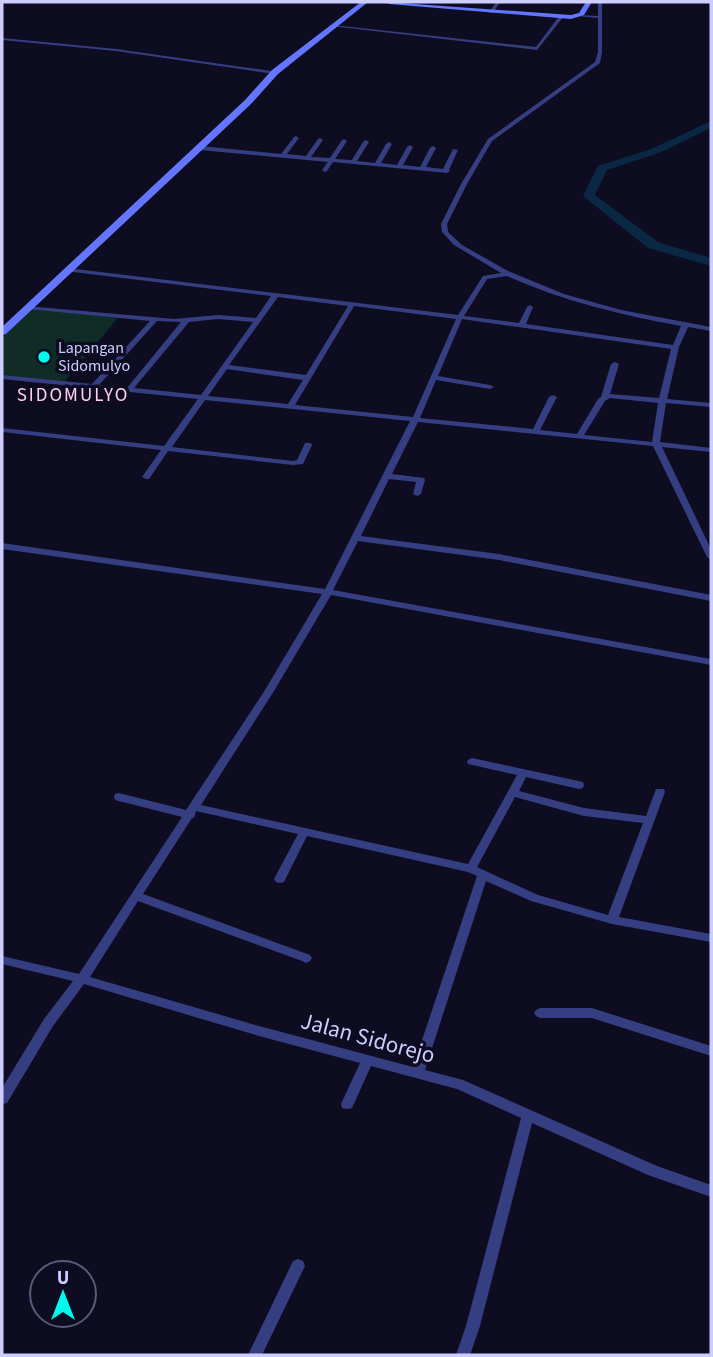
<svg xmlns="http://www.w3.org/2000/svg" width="713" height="1357" font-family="'Source Sans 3',sans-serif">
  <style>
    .green { fill: #0f2c27 }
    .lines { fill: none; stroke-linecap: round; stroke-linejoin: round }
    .river { fill: #0a2743; fill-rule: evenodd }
    .street { fill: #363e82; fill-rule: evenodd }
    .secondary { fill: #6476ff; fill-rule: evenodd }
    .poi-dot { fill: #00f8ed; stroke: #0d0c21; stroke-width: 2.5 }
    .labels { text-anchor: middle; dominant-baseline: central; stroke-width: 7; stroke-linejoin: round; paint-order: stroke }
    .far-poi-label { font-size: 16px; fill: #cdceff; stroke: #0d0c21; text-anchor: start }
    .far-quarter-label { font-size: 19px; letter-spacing: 2px; fill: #ffcff4; stroke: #0d0c21 }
    .near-street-label { font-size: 23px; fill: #cdceff; stroke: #0d0c21 }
  </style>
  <rect width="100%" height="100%" fill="#0d0c21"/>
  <!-- green -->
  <path class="green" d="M33 309 116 316 114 318 117 319 64 382 2 376V338Z"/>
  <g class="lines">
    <!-- river -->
    <path class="river" d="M711 121V128L659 153 607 170 595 195 658 242 711 258V266L648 248 583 196 598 166 651 149Z"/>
    <!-- street -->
    <path class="street" d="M496 2H500L493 13H489Z
      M598 2H602V52L600 63 492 141 467 184 447 224 448 232 462 245 508 271 564 294 621 310 711 327V331L688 327 679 347 667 399 711 403V407L666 403 660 442 711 448V452L662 447 711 549V560L707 557 653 446 418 422 392 474 424 478 425 480 421 494 417 496 413 494 416 482 389 479 361 536 499 554 711 595V601L499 560 358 541 333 590 711 659V665L331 595 274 691 201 805 468 864 517 775 468 764 467 762 468 760 472 758 583 782 584 785 583 788 579 789 526 777 519 791 584 808 646 816 656 789H664L665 792 619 917 711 934V942L612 924 531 901 486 881 425 1070 463 1080 657 1166 711 1185V1197L648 1175 532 1123 480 1326 470 1355H456L466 1326 521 1118 457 1089 371 1066 352 1108 347 1109 342 1108 341 1104 360 1063 259 1036 84 984 53 1026 7 1103 2 1104V1088L7 1080 44 1019 73 981 2 964V956L79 974 182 817 115 800 114 797 115 794 119 793 186 810 265 690 322 594 2 549V543L325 589 410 421 205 400 172 447 293 461 297 460 305 443H311L312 445 304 462 303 464 293 465 168 451 149 479H146L142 477 161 450 2 432V428L164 446 198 399 2 379V375L92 384 150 321 28 309 26 308V306L174 319 218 315 256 318 271 296 65 271V269L67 268 458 315 483 276 501 273 454 245 442 232 441 224 461 184 488 139 595 62 598 52V18L577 16 579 15 598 16ZM507 276C563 301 621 315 681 326L673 345 526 324 533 307 530 305 527 307 519 323 464 316 487 279ZM278 297 348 306 306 375 229 365ZM354 306 456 319 413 417 295 405ZM218 319 253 322 201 395 134 388 189 322ZM462 319 671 349 659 398 610 394 619 364 615 362 611 364 601 397 598 399 577 434 540 430 557 397 553 395 549 397 533 429 420 418 436 380 490 389 494 387 490 385 438 376ZM157 321 181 322 127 388 99 385ZM227 369 303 380 288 404 208 396ZM610 398 658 403 652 442 584 435 605 401ZM515 797 584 816 643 823 608 915 538 895 477 867ZM196 811 298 834 274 879 276 882 280 883 284 882 307 836 468 872 477 876 413 1067 259 1026 90 977 138 901 302 961 306 963 310 961 312 958 310 955 143 894 192 818H194Z
      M560 15 564 16 537 50 331 26 333 25 536 47Z
      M2 38 116 49 278 72 275 74 116 51 2 40Z
      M296 136 299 138 287 154 306 156 318 139 320 138 323 140 311 157 330 158 342 140 344 139 347 141 335 159 352 160 363 142 366 140 369 142 357 161 375 163 386 144 389 142 392 144 381 163 397 165 407 147 410 145 413 147 403 165 420 167 430 148 433 146 436 148 426 167 443 169 453 149 458 150 449 170 450 171 447 173 333 162 327 171 325 172 322 170 328 162 200 150 197 148 200 146 281 154 294 137Z
      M540 1008H592L711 1046V1056L592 1018H540L536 1016 534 1013 536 1010Z
      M298 1259 303 1261 305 1266 262 1355H248L293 1261Z"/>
    <!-- secondary -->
    <path class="secondary" d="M361 2H368L278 74 251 104 6 334 2 335V327L245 100 272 70Z
      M386 2 571 15 579 13 586 2H592L584 15 571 19 389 4Z"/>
  </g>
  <!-- markers -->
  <circle class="poi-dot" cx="44" cy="357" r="7"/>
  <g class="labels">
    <!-- far-poi labels -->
    <g class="far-poi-label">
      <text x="58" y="348">Lapangan<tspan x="58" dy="18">Sidomulyo</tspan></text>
    </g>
    <!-- far-quarter labels -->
    <g class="far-quarter-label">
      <text x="73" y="395">SIDOMULYO</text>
    </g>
    <!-- near-street labels -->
    <g class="near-street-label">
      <text transform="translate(368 1038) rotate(15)">Jalan Sidorejo</text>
    </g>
  </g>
  <!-- border -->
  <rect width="713" height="1357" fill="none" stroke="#cdceff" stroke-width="7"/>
  <!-- north arrow -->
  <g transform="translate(63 1294)"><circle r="33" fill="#0d0c21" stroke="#5a5a7a" stroke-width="2"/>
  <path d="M0-5L12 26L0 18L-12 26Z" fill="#00f8ed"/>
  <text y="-10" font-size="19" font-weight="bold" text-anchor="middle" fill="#cdceff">U</text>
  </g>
</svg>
